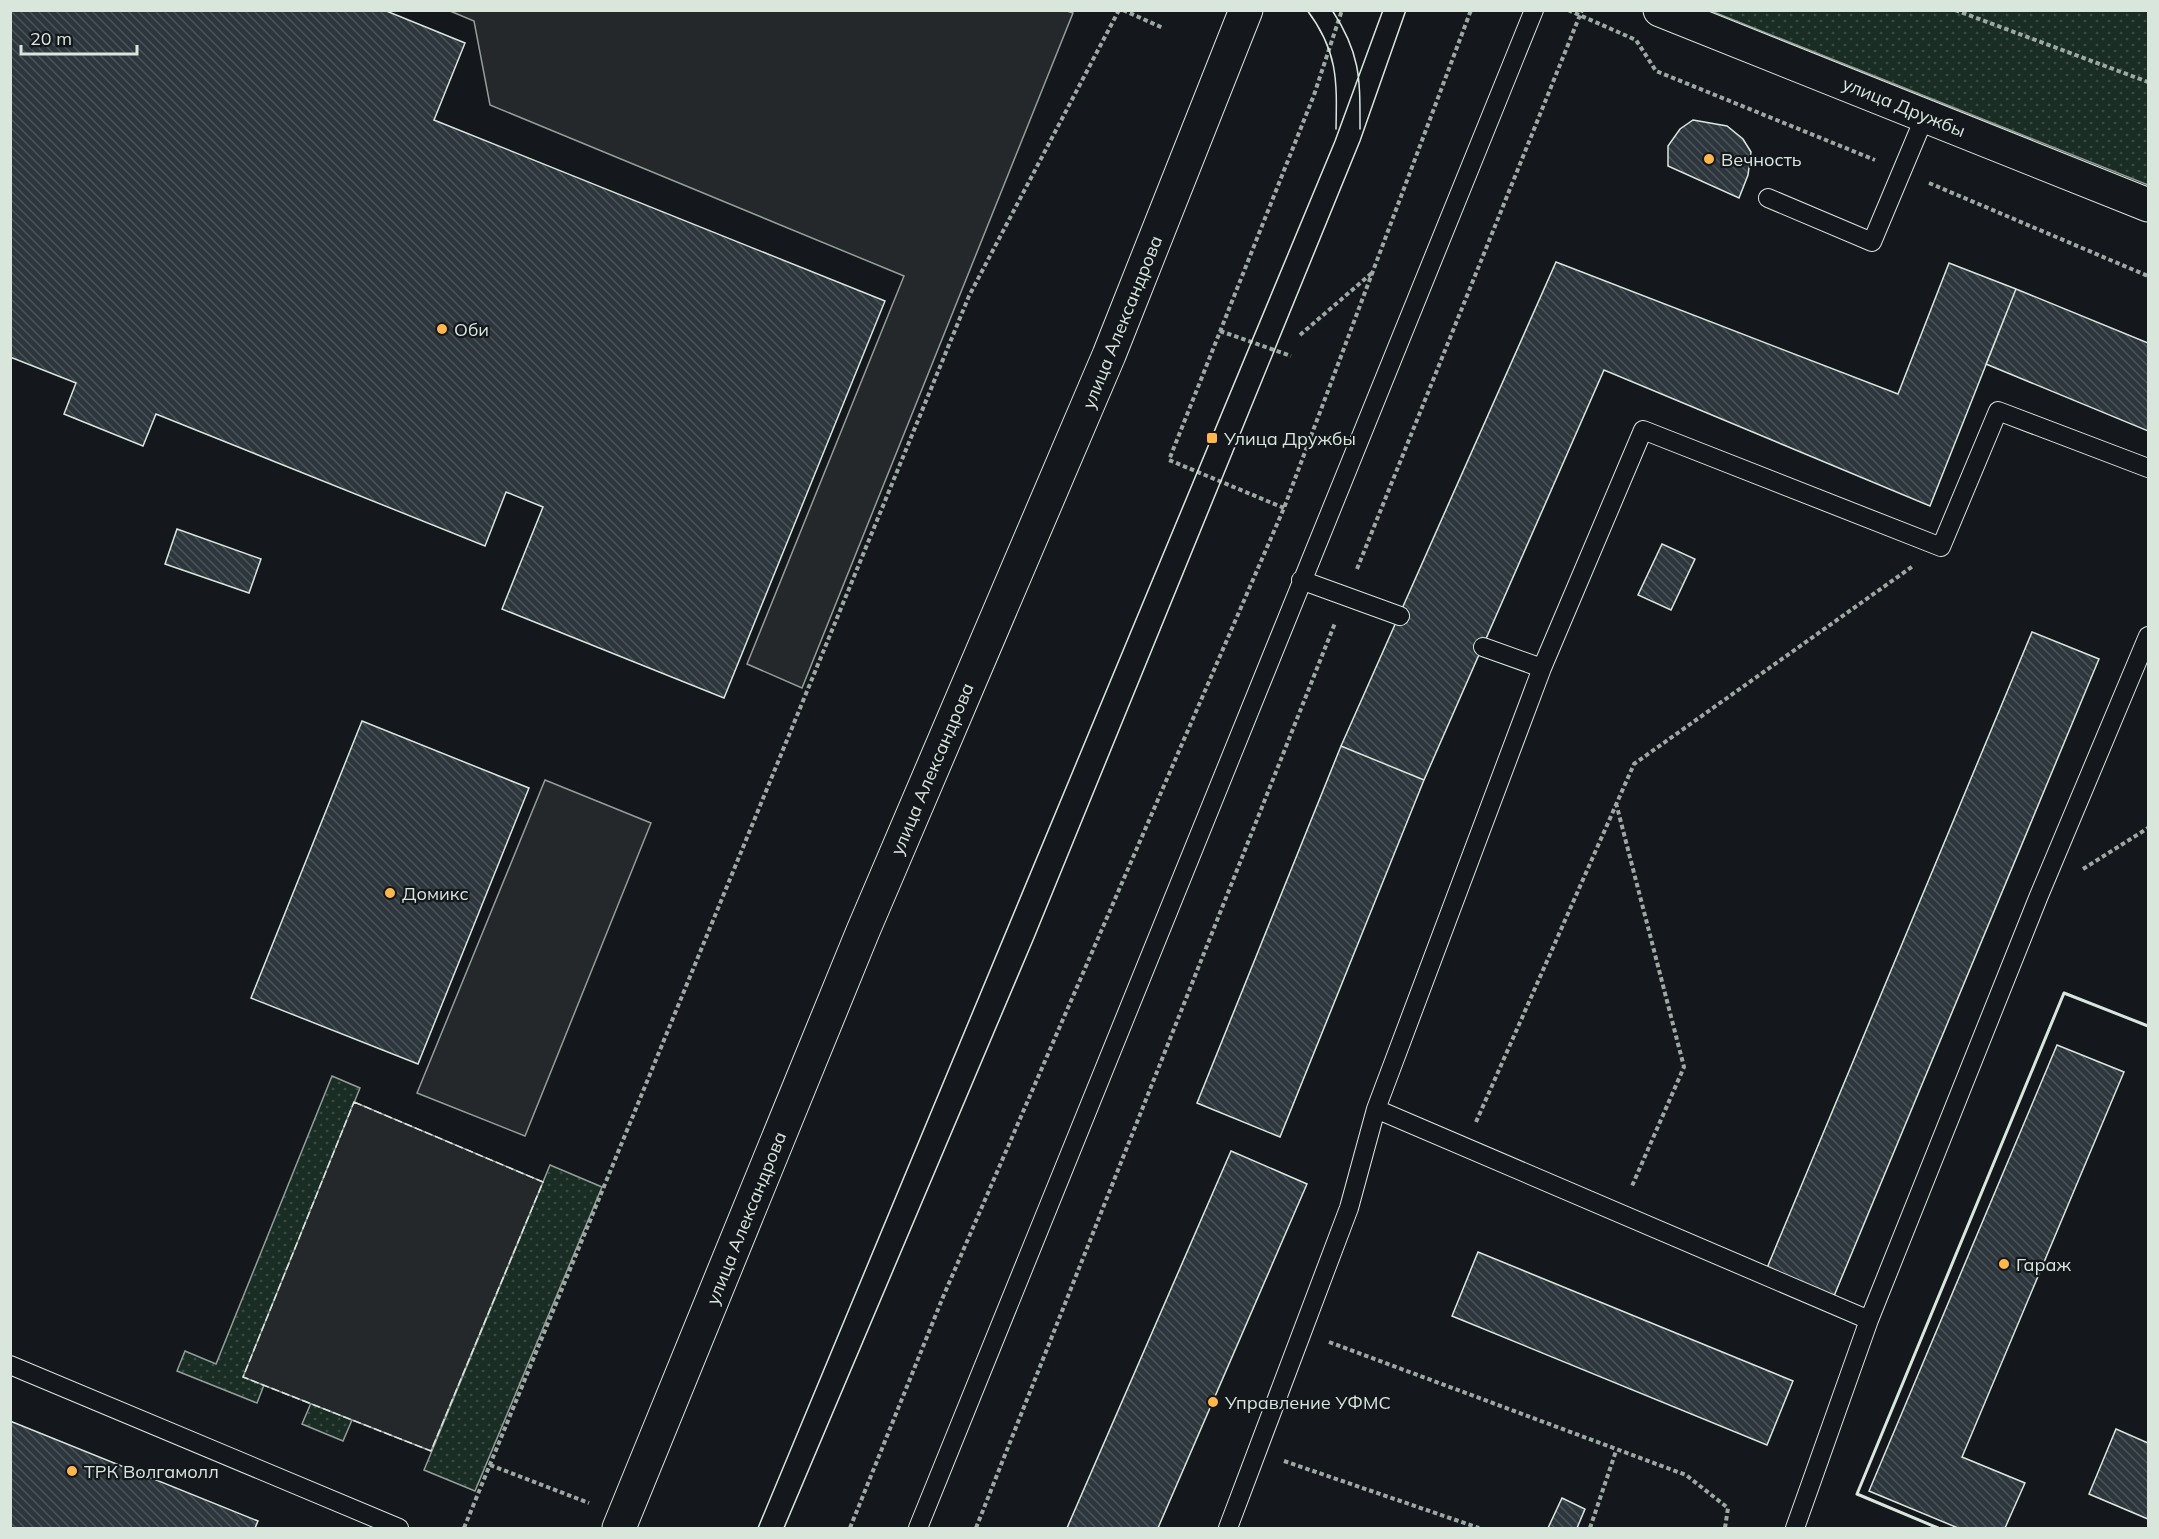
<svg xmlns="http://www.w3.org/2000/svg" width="2159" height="1539" font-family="Mulish,sans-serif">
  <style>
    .grass { fill: url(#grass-dots); stroke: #939e99; stroke-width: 1.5 }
    .parking { fill: #24282b; stroke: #939e99; stroke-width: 1.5 }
    .building { fill: url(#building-back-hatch); stroke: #d8e6dc; stroke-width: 1.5 }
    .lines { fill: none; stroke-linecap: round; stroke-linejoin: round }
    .lane-casing { stroke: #d8e6dc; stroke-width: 20 }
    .street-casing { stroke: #d8e6dc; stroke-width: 35 }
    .secondary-casing { stroke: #d8e6dc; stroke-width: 35 }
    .path { stroke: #9da8a2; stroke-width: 4; stroke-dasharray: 4.5 3; stroke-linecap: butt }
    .lane { stroke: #14181c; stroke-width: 18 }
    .street { stroke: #14181c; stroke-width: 33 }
    .secondary { stroke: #14181c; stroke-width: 33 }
    .tram { stroke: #d8e6dc; stroke-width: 1.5 }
    .fence { stroke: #d8e6dc; stroke-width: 1.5; stroke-dasharray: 8 3; stroke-linecap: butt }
    .wall { stroke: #d8e6dc; stroke-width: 3 }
    .poi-dot { fill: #ffb74d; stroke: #14181c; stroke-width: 2 }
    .labels { text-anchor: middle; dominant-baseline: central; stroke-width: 4.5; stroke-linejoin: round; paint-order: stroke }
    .street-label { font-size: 18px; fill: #d8e6dc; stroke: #14181c }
    .poi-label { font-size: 18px; fill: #d8e6dc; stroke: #14181c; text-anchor: start }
  </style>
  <defs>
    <pattern id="grass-dots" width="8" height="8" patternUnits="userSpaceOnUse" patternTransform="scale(1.5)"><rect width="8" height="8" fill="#1a2d24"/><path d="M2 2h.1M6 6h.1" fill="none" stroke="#3b4b43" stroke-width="1.8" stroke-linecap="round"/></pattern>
    <pattern id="building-back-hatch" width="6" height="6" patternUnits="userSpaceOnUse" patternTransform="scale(1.5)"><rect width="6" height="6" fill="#2c363c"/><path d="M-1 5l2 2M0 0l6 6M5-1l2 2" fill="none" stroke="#4a5358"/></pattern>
  </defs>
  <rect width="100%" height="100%" fill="#14181c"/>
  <!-- grass -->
  <path class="grass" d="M1711 11H2148V185Z
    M332 1076 360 1088 244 1376 264 1385 257 1403 177 1371 185 1351 216 1364Z
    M550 1165 602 1187 475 1491 424 1470Z
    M311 1403 352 1420 343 1441 302 1424Z"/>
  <!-- parking -->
  <path class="parking" d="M1067 11 1073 13 802 688 747 664 904 276 490 105 474 21 450 11Z
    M545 780 651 823 525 1136 417 1093Z
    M354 1102 543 1182 431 1451 243 1377Z"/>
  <!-- building -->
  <path class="building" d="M10 10H384L465 43 434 120 885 301 724 698 502 609 543 507 506 492 485 546 156 414 143 446 64 414 76 383 10 357Z
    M1693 120 1727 126 1743 139 1751 152 1748 175 1739 198 1668 166V146L1680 129Z
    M1556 262 1898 394 1949 263 2016 289 1930 506 1604 370 1424 780 1341 746Z
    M2016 289 2148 343V431L1986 364Z
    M177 529 261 559 249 593 165 564Z
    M1662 544 1695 559 1671 610 1638 595Z
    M2032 632 2099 659 1834 1296 1767 1268Z
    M362 721 529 788 418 1064 251 998Z
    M1341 746 1424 780 1280 1137 1197 1103Z
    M2057 1045 2124 1072 1962 1457 2025 1483 2005 1528H1958L1869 1491Z
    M1231 1151 1307 1184 1158 1528H1067Z
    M1478 1252 1793 1381 1767 1445 1452 1316Z
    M10 1421 258 1521 255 1528H10Z
    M2116 1429 2148 1443V1519L2089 1494Z
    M1562 1498 1585 1509 1577 1528H1548Z"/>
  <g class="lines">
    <!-- lane casing -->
    <g class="lane-casing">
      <path id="lane" d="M1768 198 1872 242 1925 116
        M1301 580 1400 616
        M1483 647 1542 668
        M1376 1109 1869 1320 1795 1528
        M1869 1320 2038 898 2148 636
        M10 1365 399 1528
        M918 1528 1534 10
        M1228 1528 1349 1208 1376 1109 1542 668 1643 430 1941 547 1998 411 2148 468"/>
    </g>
    <!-- street casing -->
    <g class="street-casing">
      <path id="street" d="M1660 10 2148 205"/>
    </g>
    <!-- secondary casing -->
    <g class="secondary-casing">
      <path id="secondary" d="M619 1528 863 931 1109 355 1246 10"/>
    </g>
    <!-- path -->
    <path class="path" d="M1123 10 1163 28
      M1568 10 1636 40 1656 71 1875 160
      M1955 10 2148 82
      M1929 183 2148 276
      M1220 331 1291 356
      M1300 335 1373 272
      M1284 508 1169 460 1314 95 1342 10
      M1357 569 1582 10
      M1616 803 1684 1067 1632 1186
      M2083 869 2148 828
      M1476 1122 1634 764 1913 566
      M1329 1342 1686 1475 1728 1508 1725 1528
      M1284 1461 1479 1528
      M490 1465 589 1503
      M464 1528 969 296 1119 10
      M850 1528 943 1297 1284 508 1471 10
      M976 1528 1335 623
      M1590 1528 1616 1451"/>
    <!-- lane -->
    <use href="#lane" class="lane"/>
    <!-- street -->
    <use href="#street" class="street"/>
    <!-- secondary -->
    <use href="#secondary" class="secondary"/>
    <!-- tram -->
    <path class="tram" d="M1307 10C1338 51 1337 80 1336 129
      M1332 10C1361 54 1360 79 1360 129
      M758 1528 1335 141 1383 10
      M784 1528 1034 938 1360 141 1406 10"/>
    <!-- fence -->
    <path class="fence" d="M354 1102 543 1182 431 1451 243 1377Z"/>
    <!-- wall -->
    <path class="wall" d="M1938 1528 1857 1494 2064 993 2148 1026"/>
  </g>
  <!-- markers -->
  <g class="poi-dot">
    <circle cx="1709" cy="159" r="6"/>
    <circle cx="442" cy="329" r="6"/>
    <rect x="1206" y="432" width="12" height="12" rx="3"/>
    <circle cx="390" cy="893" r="6"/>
    <circle cx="2004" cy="1264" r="6"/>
    <circle cx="1213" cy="1402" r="6"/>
    <circle cx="72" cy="1471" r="6"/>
  </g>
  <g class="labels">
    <!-- street labels -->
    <g class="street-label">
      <text transform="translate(1904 107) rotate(22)">улица Дружбы</text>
      <text transform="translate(1122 322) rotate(-68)">улица Александрова</text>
      <text transform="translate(932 769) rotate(-67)">улица Александрова</text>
      <text transform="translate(746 1218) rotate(-68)">улица Александрова</text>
    </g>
    <!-- poi labels -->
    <g class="poi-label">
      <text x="1721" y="159">Вечность</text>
      <text x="454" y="329">Оби</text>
      <text x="1224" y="438">Улица Дружбы</text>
      <text x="402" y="893">Домикс</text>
      <text x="2016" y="1264">Гараж</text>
      <text x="1225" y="1402">Управление УФМС</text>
      <text x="84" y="1471">ТРК Волгамолл</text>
    </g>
  </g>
  <!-- border -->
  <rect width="2159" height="1539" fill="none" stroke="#d8e6dc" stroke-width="24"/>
  <!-- scale -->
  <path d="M21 45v9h116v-9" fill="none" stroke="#d8e6dc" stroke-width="3"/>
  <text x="30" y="45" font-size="18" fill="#d8e6dc" stroke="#14181c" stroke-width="4.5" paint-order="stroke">20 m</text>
</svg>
